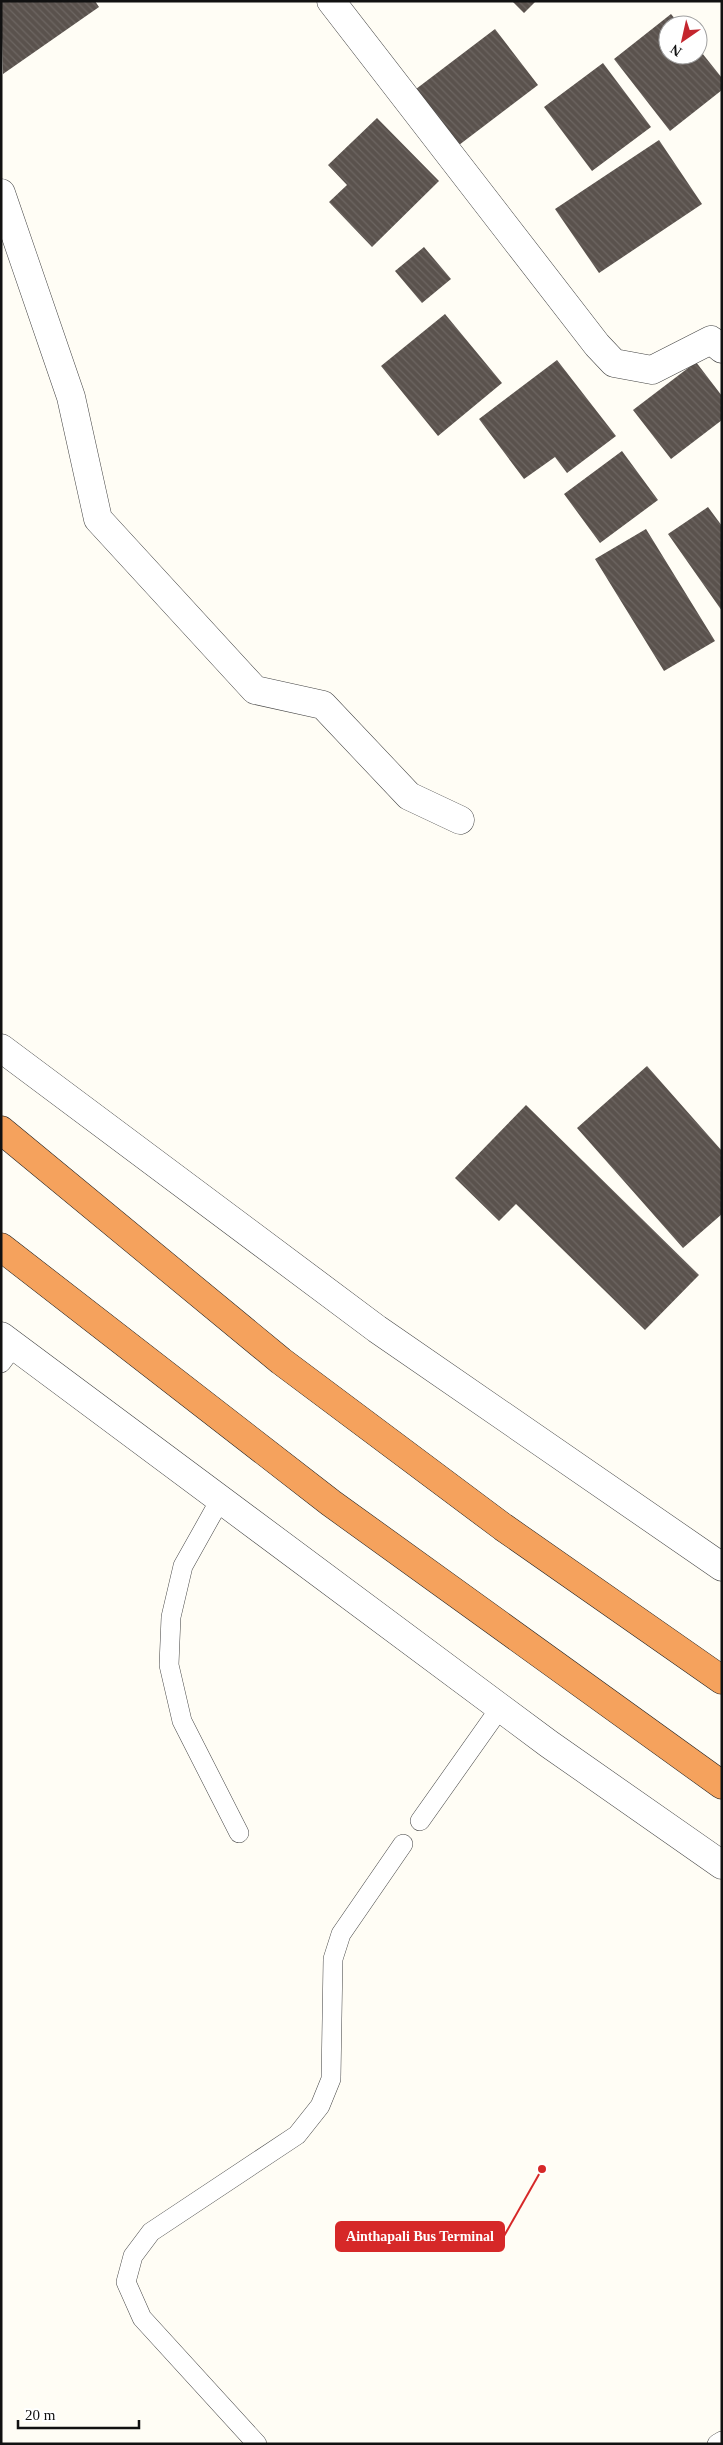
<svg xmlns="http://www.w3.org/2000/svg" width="723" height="2445" font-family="Georgia,serif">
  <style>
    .building { fill: url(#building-back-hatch) }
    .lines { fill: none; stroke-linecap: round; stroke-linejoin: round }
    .lane-casing { stroke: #444; stroke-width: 20 }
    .street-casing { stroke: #444; stroke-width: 29 }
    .highway-casing { stroke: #222; stroke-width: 29 }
    .lane { stroke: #fff; stroke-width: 19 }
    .street { stroke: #fff; stroke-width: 28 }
    .highway { stroke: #f5a25d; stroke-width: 28 }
    .leader { fill: none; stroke: #d62828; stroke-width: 2 }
    .callout-dot { fill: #d62828; stroke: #fff; stroke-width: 2 }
    .callout { fill: #d62828; stroke: #d62828; stroke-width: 2 }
    .callout-label { font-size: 14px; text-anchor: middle; font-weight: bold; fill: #fff }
  </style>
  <defs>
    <pattern id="building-back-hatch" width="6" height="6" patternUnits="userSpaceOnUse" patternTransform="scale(1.25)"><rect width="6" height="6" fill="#5a524d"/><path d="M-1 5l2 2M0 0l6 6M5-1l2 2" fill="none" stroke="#6d6662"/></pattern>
  </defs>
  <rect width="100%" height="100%" fill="#fffdf5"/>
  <!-- building -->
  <path class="building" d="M1 1H95L99 7 3 74Z
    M512 1H536L524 13Z
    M671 14 680 25H668V55H698V48L722 78V90L670 131 614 59Z
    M495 29 538 85 459 145 416 89Z
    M603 63 651 127 592 171 544 107Z
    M377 118 439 181 372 247 329 202 347 185 328 165Z
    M659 140 702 204 599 273 555 209Z
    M424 247 451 279 422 303 395 271Z
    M445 314 502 383 438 436 381 366Z
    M557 360 616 436 567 473 555 457 524 479 479 419Z
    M696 362 722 396V420L671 459 633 410Z
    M622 451 658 500 600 543 564 494Z
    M708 507 722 526V611L668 534Z
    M646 529 715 641 664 671 595 559Z
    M647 1066 722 1151V1214L683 1248 577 1128Z
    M526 1105 699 1275 645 1330 516 1204 499 1221 455 1178Z"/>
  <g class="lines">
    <!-- lane casing -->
    <g class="lane-casing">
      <path id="lane" d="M1 1363 13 1347
        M220 1500 183 1566 171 1617 169 1665 182 1721 239 1833
        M420 1821 500 1708
        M257 2444 142 2318 126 2282 133 2256 151 2232 297 2135 320 2106 331 2079 333 1959 341 1934 403 1844
        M717 2444 722 2441"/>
    </g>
    <!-- street casing -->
    <g class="street-casing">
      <path id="street" d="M331 1 597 345 614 363 652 370 711 340 722 349
        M1 193 71 397 98 519 255 690 323 705 409 796 460 820
        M1 1048 377 1329 722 1567
        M1 1336 549 1744 722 1865"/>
    </g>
    <!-- highway casing -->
    <g class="highway-casing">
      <path id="highway" d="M1 1130 281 1361 503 1527 722 1680
        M1 1247 331 1503 722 1785"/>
    </g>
    <!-- lane -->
    <use href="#lane" class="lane"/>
    <!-- street -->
    <use href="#street" class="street"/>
    <!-- highway -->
    <use href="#highway" class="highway"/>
  </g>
  <!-- callouts -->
  <path class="leader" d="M542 2169L504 2236"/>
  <circle class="callout-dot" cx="542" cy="2169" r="5"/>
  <rect class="callout" x="336" y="2222" width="168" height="29" rx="5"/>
  <g class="callout-label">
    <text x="420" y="2241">Ainthapali Bus Terminal</text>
  </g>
  <!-- border -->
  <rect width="723" height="2445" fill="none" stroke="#111111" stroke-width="5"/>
  <!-- north arrow -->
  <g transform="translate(683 40) rotate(214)"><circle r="24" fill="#ffffff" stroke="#a0a0a0"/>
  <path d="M0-4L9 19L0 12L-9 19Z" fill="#c4262e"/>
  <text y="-8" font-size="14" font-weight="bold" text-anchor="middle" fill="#111111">N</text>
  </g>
  <!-- scale -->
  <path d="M18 2420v8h121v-8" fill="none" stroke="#111111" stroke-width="2.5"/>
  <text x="25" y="2420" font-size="15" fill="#111111" stroke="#ffffff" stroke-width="4" paint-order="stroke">20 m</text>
</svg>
